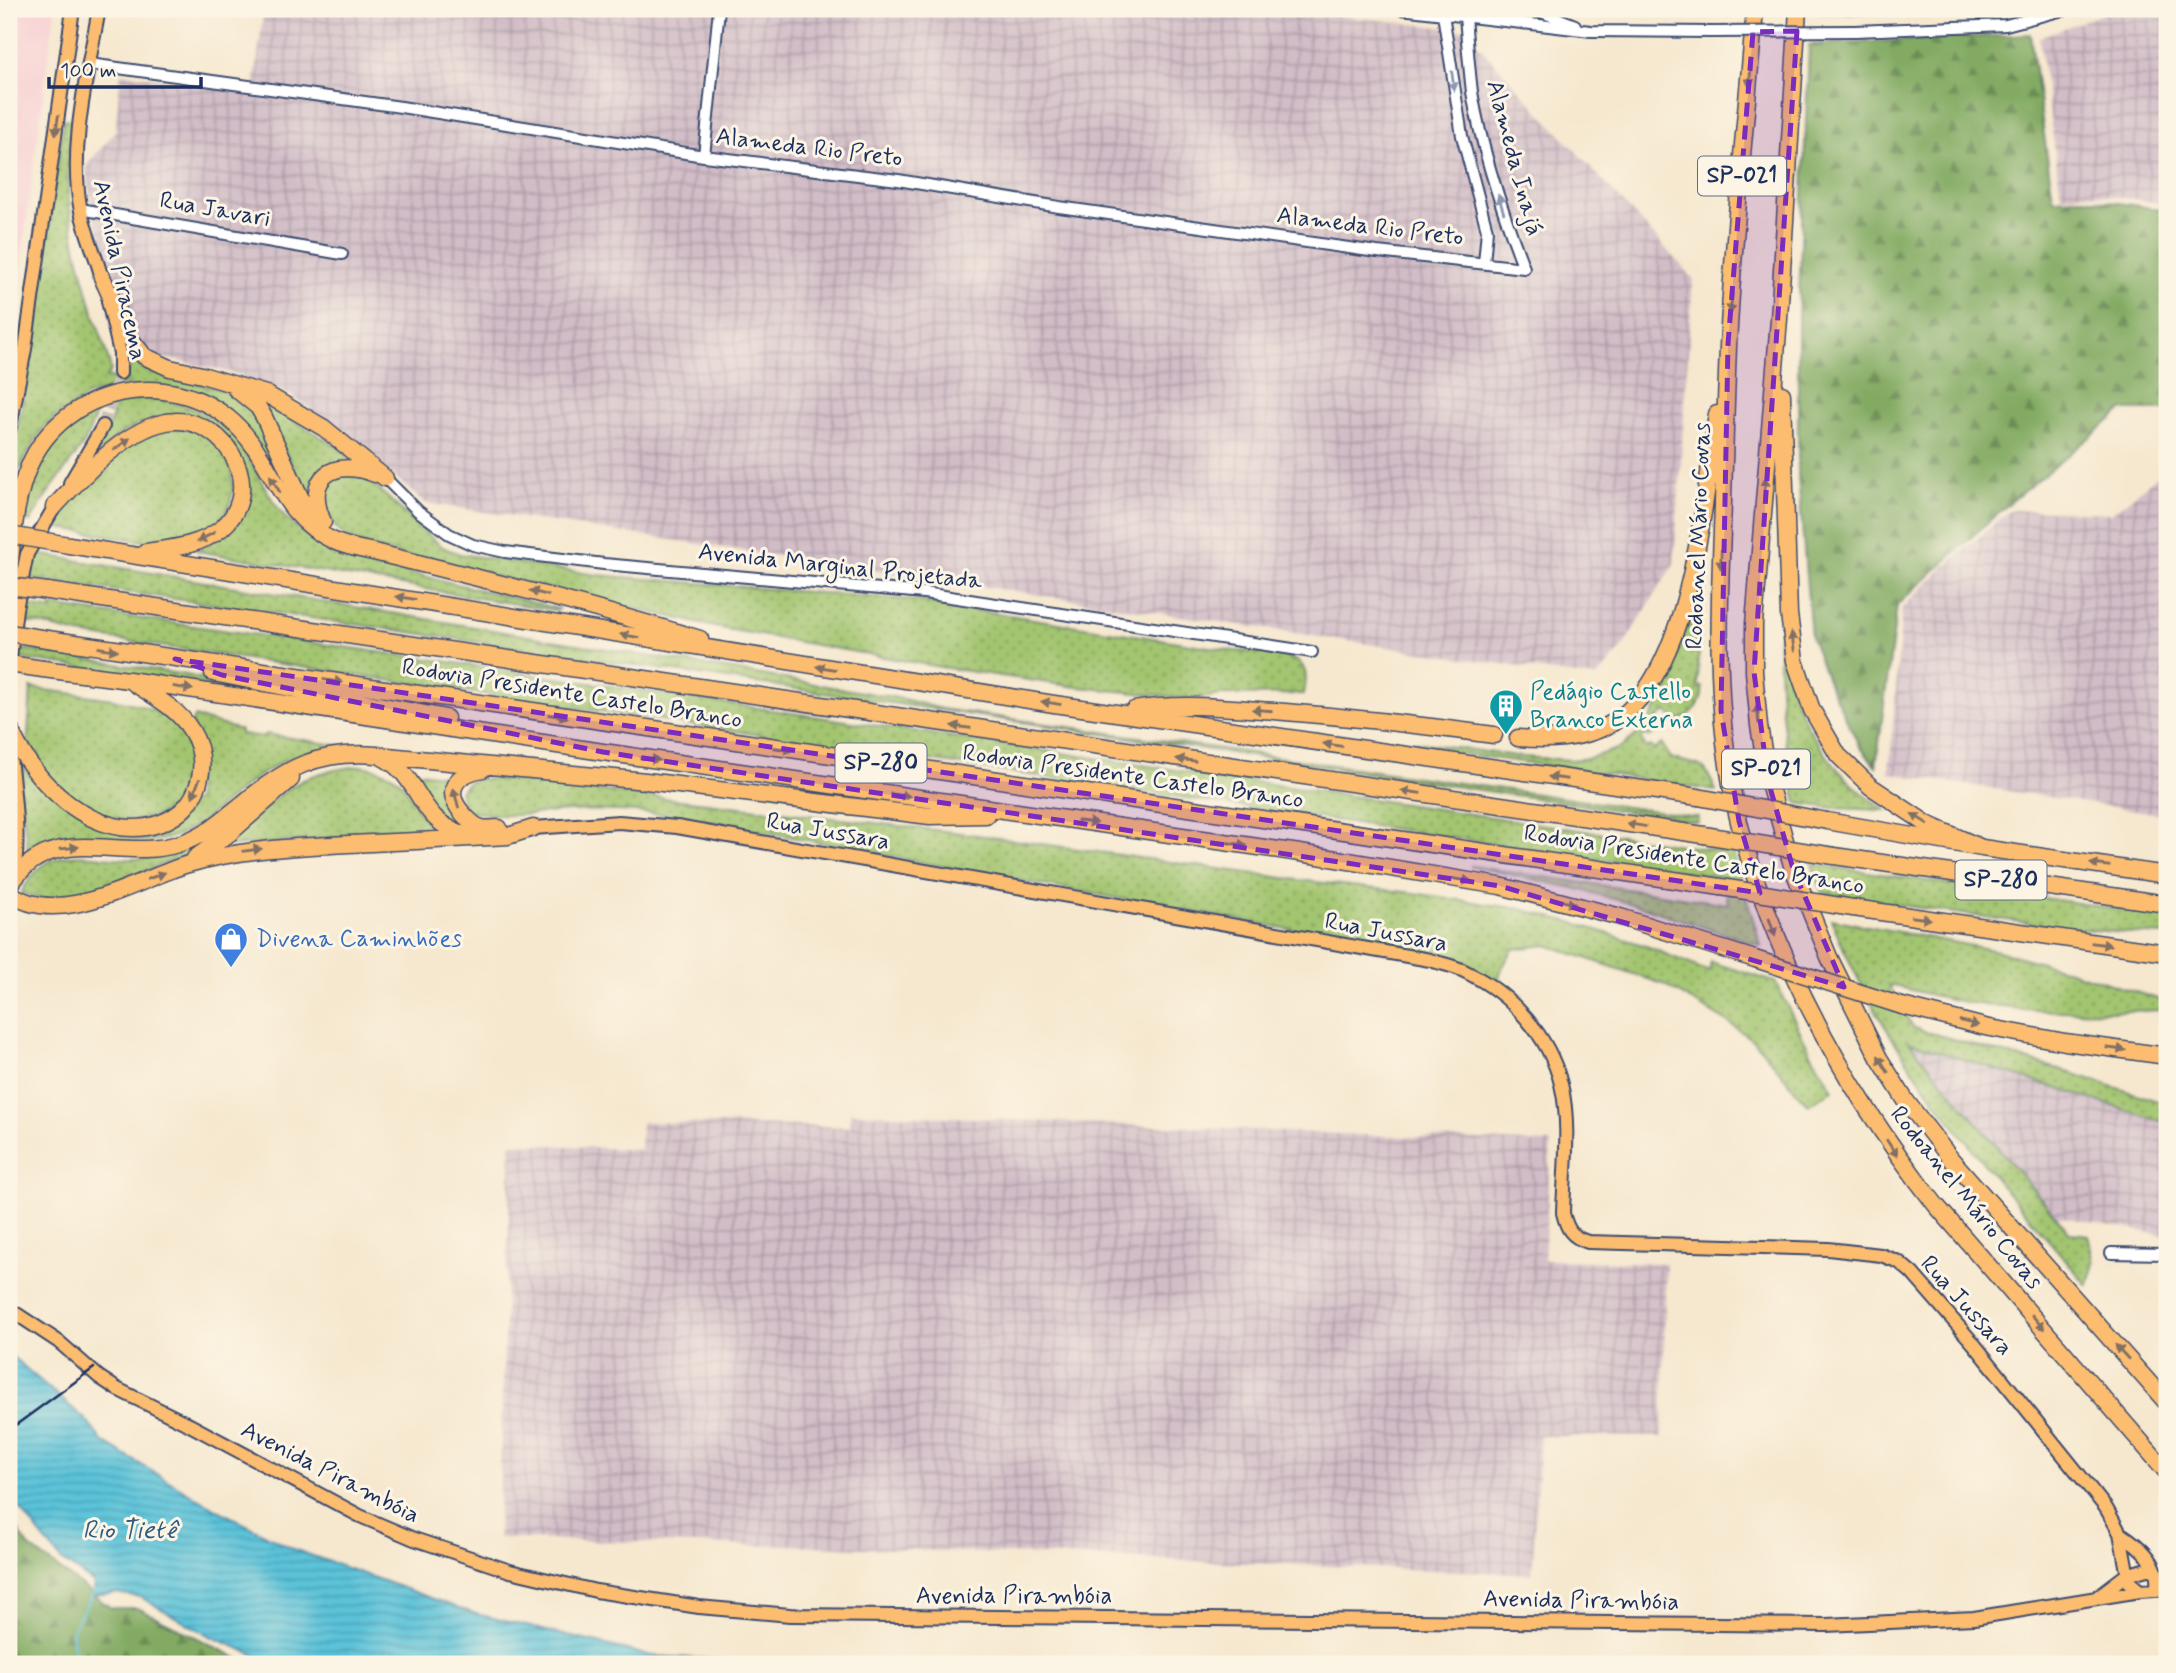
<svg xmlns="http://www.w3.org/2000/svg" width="2176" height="1673" font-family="Mynerve,sans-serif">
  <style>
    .built { fill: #f7cfd3 }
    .industrial { fill: url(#industrial-grid) }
    .forest { fill: url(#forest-firs); stroke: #4e6c60; stroke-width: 2 }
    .park { fill: url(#park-dots); stroke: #5f7a66; stroke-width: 2 }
    .water { fill: url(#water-rules); stroke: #3c799c; stroke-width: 2 }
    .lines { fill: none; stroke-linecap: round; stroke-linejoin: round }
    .stream { stroke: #5cc3d9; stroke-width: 2.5 }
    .major-tunnel { stroke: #cac3b8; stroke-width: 12; stroke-dasharray: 12 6; stroke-linecap: butt }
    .minor-casing { stroke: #3c4b6f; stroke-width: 14 }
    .major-casing { stroke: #3c4b6f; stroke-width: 16 }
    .highway-casing { stroke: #3c4b6f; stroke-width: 19 }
    .minor { stroke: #fff; stroke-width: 10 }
    .major { stroke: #fcbd6f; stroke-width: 12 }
    .highway { stroke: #fcbd6f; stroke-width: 16 }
    .rail { stroke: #1b2f5e; stroke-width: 2.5 }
    .minor-bridge-casing { stroke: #3c4b6f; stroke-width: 14; stroke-linecap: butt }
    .highway-bridge-casing { stroke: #3c4b6f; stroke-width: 19; stroke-linecap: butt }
    .minor-bridge { stroke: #fff; stroke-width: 10 }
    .highway-bridge { stroke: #fcbd6f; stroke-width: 16 }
    .oneway { fill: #806f66 }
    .oneway2 { fill: #8d97ae }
    .marked { fill: #7b2cbf; fill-opacity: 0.2; stroke: #7b2cbf; stroke-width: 5; stroke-dasharray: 14 9; stroke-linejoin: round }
    .labels { text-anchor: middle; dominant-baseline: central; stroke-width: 6; stroke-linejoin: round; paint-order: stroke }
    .shield { fill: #fcf5e5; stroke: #5e6a86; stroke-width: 2 }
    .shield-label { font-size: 23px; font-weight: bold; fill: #1b2f5e }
    .street-label { font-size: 24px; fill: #1b2f5e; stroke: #fcf5e5 }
    .culture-label { font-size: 24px; fill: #0d838f; stroke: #fcf5e5; text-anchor: start }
    .shop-label { font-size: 24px; fill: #366cbe; stroke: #fcf5e5; text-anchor: start }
    .water-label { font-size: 26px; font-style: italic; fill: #2e5b83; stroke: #fcf5e5 }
  </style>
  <defs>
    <pattern id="industrial-grid" width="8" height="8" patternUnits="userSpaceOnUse" patternTransform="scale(1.75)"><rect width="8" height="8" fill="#d2bdc7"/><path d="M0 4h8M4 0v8" fill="none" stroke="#aa9aa5"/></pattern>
    <pattern id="forest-firs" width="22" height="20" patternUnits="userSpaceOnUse" patternTransform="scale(1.75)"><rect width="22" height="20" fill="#82aa62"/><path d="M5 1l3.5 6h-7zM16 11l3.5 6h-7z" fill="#6a8b54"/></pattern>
    <pattern id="park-dots" width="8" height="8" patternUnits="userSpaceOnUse" patternTransform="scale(1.75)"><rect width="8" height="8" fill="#a3c56f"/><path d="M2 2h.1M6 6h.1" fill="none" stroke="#84a05e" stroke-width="1.8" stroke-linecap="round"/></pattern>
    <pattern id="water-rules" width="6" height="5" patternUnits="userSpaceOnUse" patternTransform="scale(1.75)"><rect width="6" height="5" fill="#5cc3d9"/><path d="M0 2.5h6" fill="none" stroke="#4b9fb3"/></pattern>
  </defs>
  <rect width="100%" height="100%" fill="#fcf5e5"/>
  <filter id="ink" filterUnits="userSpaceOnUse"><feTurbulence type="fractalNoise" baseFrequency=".0143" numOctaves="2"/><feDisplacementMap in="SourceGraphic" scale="14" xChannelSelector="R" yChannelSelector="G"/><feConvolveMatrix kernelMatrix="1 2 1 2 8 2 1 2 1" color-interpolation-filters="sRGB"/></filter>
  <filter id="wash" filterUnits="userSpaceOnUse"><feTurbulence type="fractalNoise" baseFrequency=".00686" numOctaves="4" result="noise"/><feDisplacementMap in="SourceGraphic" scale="28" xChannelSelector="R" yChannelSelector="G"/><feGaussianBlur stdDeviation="1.57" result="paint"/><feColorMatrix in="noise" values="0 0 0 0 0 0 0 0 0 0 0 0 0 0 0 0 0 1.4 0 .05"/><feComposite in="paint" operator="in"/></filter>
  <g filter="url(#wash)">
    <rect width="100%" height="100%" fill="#f6e8cf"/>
    <!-- built -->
    <path class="built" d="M9 9H55L9 351Z"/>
    <!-- industrial -->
    <path class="industrial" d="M264 9H1283L1464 30 1693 278 1674 564 1620 651 1596 678 425 503 340 430 290 395 230 372 159 357 139 345 125 325 102 257 85 167 115 132 121 73 253 93Z
      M2117 9H2167V204L2090 193 2061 196 2039 37Z
      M2167 468V815L1889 773 1902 608 1944 567 2010 510 2112 513Z
      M1908 1041 2167 1123V1236L2057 1216Z
      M850 1113 1551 1143 1544 1260 1666 1263 1662 1437 1540 1436 1532 1574 786 1545 762 1546 498 1538 511 1143 640 1150 641 1122 850 1127Z"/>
    <!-- forest -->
    <path class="forest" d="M1820 9H1998L1952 12 1820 13Z
      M2030 34 2053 199 2085 198 2167 210V410H2123L2007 505 1897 605 1876 766 1860 747 1828 682 1811 637 1798 476V319L1809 45Z
      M9 1514 27 1545 111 1608H138L249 1664H9Z"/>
    <!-- park -->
    <path class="park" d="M64 119 73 120C63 181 69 227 86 286 93 315 104 341 111 370L106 378 126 380 129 367V356L145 370 223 390 238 398 254 412 289 494 227 413 126 385 89 395 54 418 42 430 24 459 15 481 10 510 9 452 19 420 24 394Z
      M256 397 347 453 350 458C324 470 314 462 309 498Z
      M142 398 165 400 191 408 211 417 225 428 237 440 275 504 286 518 316 544 335 553 370 563 559 609 558 611 197 551 215 540 244 486 219 431 141 423 122 433 94 457 92 455 114 415 98 409 85 442 48 493 30 522 20 520 37 460 65 426 94 407 123 400Z
      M178 426 199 430 226 455 232 470 233 491 229 507 219 524 190 540 156 543 47 526 60 508 135 439Z
      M331 475H358L374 485 435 541 444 548 460 554 597 575 920 601 1234 651C1251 652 1295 652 1303 667 1308 676 1305 685 1304 694L1221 695 1193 699 1070 686 940 667 715 627 363 546C331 530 330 522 321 489Z
      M32 553 779 678 903 699 942 709 1698 817V822L417 633 27 578Z
      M1700 577 1698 686 1702 687C1704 704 1692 715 1677 721L1666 711 1657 719 1663 728 1649 737 1646 734 1640 739 1647 748 1651 746 1654 750 1662 744 1671 758C1701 768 1701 757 1716 791L1608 774 1313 733 1409 741 1522 757 1571 760 1590 758 1620 748 1645 728 1668 687Z
      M25 605 51 610 52 606 442 661 1733 853 1761 946 1643 907 1574 888 1470 866 1728 904 1725 878 79 634 40 624 22 622Z
      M1779 635C1791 710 1821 767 1885 810L1834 808 1797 803C1783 746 1778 694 1779 635Z
      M17 648 185 675 334 704 16 658Z
      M31 688C65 694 128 697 157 712 235 754 172 861 79 803 58 790 43 770 27 750Z
      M194 717 240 730V734L265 737 266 734 348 747C296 748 267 767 228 800 211 814 197 828 175 836 140 849 105 834 68 838 54 840 41 845 28 852L16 756 29 775 124 832 197 800 192 721Z
      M362 766C418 775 401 799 435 831L232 846 229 843C236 833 247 825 256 816 295 781 309 771 362 766Z
      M410 771 451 776C441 793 443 810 457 823L455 826 440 818Z
      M482 779H502L977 835 1298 880 1413 893 1520 909 1578 924 1646 946 1709 972 1711 962 1775 982 1811 1053 1833 1090 1808 1105 1756 1043 1731 1024 1663 984 1547 945 1513 949 1502 968 1497 985 1433 955 967 871 694 818C653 812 611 809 569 811 537 813 503 819 472 811L470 813 464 807 460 792C466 782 471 780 482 779Z
      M221 827 196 851 85 895 48 901 21 893C54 831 97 866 152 858 178 854 198 841 221 827Z
      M1812 864 2167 916V935C2052 930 1936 910 1822 893Z
      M1831 919 1998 951 2060 968 2167 1002V1010C2105 1011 2041 1014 1978 1004 1948 1000 1918 991 1889 985L1913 1028 2055 1068 2167 1104V1123L1909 1042 2070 1233 2088 1235 2094 1264 2087 1285C1992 1174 1885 1057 1831 919Z"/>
    <!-- water -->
    <path class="water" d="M9 1354 85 1419 103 1442 214 1508 293 1549 476 1614 652 1656 807 1664H276L208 1635 140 1597 116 1593 92 1596 94 1583 60 1559 9 1495Z"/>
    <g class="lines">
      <!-- stream -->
      <path class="stream" d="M76 1664 71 1633 93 1593"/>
    </g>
  </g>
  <g filter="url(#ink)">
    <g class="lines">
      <!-- major-tunnel -->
      <path class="major-tunnel" d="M103 426 120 373"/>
      <!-- minor casing -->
      <g class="minor-casing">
        <path id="minor" d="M1401 9 1591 31 1712 32
          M1534 9 1575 25
          M1443 14 1462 136 1487 230 1484 263
          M1855 31 2006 25 2067 9
          M89 64 401 107 704 156 898 180 1059 207 1377 252 1524 268C1502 211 1482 152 1472 92 1469 67 1467 41 1465 16L1466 9
          M704 156 719 9
          M80 209 342 254
          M385 478 418 511 449 534 473 545 505 552 604 564 924 593 1312 652
          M2111 1253 2167 1254"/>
      </g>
      <!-- major casing -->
      <g class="major-casing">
        <path id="major" d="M99 9C88 72 68 148 81 211 86 236 98 259 103 283
          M108 301 120 353V373
          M9 432 25 349 73 9
          M70 483 103 426
          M9 666 16 609 27 554 58 501
          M9 747C13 789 22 843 12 883
          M533 828 619 822 677 827 1430 960C1442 964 1455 966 1466 972 1510 993 1549 1035 1561 1084 1571 1124 1564 1171 1563 1213 1567 1229 1571 1237 1588 1242L1828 1249 1881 1255 1899 1262 1912 1273 1974 1344 2106 1508 2120 1533 2129 1582 2140 1591
          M9 1309 59 1342 99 1377 117 1389 186 1423 360 1516 414 1539 510 1571 596 1591 699 1607 790 1615 1826 1625 1974 1618 2140 1591 2167 1589
          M2120 1533C2140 1546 2163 1565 2156 1590
          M2097 1597 2126 1575 2154 1567"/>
      </g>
      <!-- highway casing -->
      <g class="highway-casing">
        <path id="highway" d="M1755 9C1746 121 1733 234 1728 347 1726 399 1724 451 1723 504 1719 611 1713 717 1739 822 1775 963 1846 1090 1935 1204L2167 1472
          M1798 9 1779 319 1754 624V672L1759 726 1768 780 1793 869 1829 957 1879 1058 1906 1101 1951 1159 2167 1403
          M102 277 129 337 144 356 170 368 202 375 266 394 324 428 385 478
          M236 389 258 407 264 417 302 501 316 525
          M1782 394 1789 614 1795 661 1812 710 1838 755 1870 786 1927 824 1982 848
          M54 507C81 478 119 436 158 424 220 405 270 486 222 528 200 546 173 548 146 552
          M323 522C303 476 334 458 375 474
          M69 545 1054 704 1698 797
          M9 570C13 535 15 499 29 466 63 386 171 365 234 423 275 461 277 516 336 542 350 548 367 550 382 554 411 561 441 569 470 576 547 595 624 616 700 639
          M48 591 1704 835
          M41 638 1721 887
          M43 669 129 680 603 752 1300 853 1500 886 1617 916 1755 959
          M213 673 446 718
          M1134 710C1180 702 1229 708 1274 711 1348 717 1421 725 1494 735
          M9 726C30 781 97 847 161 823 181 815 193 803 199 782 204 764 201 746 191 730 178 709 154 696 134 683
          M1518 738C1548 740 1580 740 1607 726 1691 682 1704 499 1717 414
          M382 757C423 777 415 821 466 835
          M483 769C454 774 443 792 464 815 469 820 475 827 482 828 487 829 494 828 499 828
          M1827 821 1982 848 2167 875
          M1834 856 2167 904
          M195 858 230 833 291 779
          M13 881C54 822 120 862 178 844 203 837 221 821 241 805 285 768 318 750 377 755L646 781 930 816 986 815
          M9 892C57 930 135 881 185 865 239 849 292 847 348 844 401 842 454 839 508 836L533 828
          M1853 908 2167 953
          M1902 1006 1985 1027 2065 1042 2167 1056"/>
      </g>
      <!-- minor -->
      <use href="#minor" class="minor"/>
      <!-- major -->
      <use href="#major" class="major"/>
      <!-- highway -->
      <use href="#highway" class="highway"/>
      <!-- rail -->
      <path class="rail" d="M9 1430 94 1368"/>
      <!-- minor-bridge casing -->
      <g class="minor-bridge-casing">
        <path id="minor-bridge" d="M1712 32 1855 31"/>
      </g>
      <!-- highway-bridge casing -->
      <g class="highway-bridge-casing">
        <path id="highway-bridge" d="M9 535 69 545
          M9 586 48 591
          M9 633 41 638
          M9 664 43 669
          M1698 797 1827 821
          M1704 835 1834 856
          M1721 887 1853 908
          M1755 959 1902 1006"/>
      </g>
      <!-- minor-bridge -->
      <use href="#minor-bridge" class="minor-bridge"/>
      <!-- highway-bridge -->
      <use href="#highway-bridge" class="highway-bridge"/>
    </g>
    <!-- one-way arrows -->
    <defs><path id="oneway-solid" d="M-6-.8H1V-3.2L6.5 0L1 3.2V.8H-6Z" transform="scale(1.75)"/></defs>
    <g class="oneway">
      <use href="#oneway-solid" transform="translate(1750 77) rotate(95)"/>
      <use href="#oneway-solid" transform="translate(57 125) rotate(98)"/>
      <use href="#oneway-solid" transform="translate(1731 304) rotate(95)"/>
      <use href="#oneway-solid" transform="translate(122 444) rotate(-36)"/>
      <use href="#oneway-solid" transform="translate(275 484) rotate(-121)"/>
      <use href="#oneway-solid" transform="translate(1765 487) rotate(-85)"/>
      <use href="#oneway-solid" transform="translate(206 537) rotate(151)"/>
      <use href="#oneway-solid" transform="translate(1721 559) rotate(92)"/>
      <use href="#oneway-solid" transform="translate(539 593) rotate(-166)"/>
      <use href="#oneway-solid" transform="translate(406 598) rotate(-171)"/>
      <use href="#oneway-solid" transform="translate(630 636) rotate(-170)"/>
      <use href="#oneway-solid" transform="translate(1793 642) rotate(-98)"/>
      <use href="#oneway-solid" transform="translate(108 649) rotate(9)"/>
      <use href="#oneway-solid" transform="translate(826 668) rotate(-171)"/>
      <use href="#oneway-solid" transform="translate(333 681) rotate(9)"/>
      <use href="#oneway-solid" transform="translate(183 688) rotate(9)"/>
      <use href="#oneway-solid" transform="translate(1051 703) rotate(-171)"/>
      <use href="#oneway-solid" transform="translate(1262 710) rotate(-176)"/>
      <use href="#oneway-solid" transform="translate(1758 714) rotate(-95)"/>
      <use href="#oneway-solid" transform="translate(558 716) rotate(9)"/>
      <use href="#oneway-solid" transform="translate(961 727) rotate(-172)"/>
      <use href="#oneway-solid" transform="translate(1333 745) rotate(-171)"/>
      <use href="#oneway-solid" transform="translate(783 749) rotate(8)"/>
      <use href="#oneway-solid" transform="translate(650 759) rotate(8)"/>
      <use href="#oneway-solid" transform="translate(1186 760) rotate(-172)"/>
      <use href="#oneway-solid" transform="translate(1558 778) rotate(-172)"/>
      <use href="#oneway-solid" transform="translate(196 788) rotate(111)"/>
      <use href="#oneway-solid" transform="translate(1411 792) rotate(-172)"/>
      <use href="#oneway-solid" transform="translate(900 795) rotate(8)"/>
      <use href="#oneway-solid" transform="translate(456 798) rotate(-105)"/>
      <use href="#oneway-solid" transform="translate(1920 819) rotate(-148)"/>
      <use href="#oneway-solid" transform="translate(1087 822) rotate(8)"/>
      <use href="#oneway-solid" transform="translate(1636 825) rotate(-171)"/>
      <use href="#oneway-solid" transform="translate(1237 844) rotate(8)"/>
      <use href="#oneway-solid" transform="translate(69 848) rotate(-6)"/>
      <use href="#oneway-solid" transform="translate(252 850) rotate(-7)"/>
      <use href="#oneway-solid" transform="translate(2100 865) rotate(-172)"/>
      <use href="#oneway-solid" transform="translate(156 876) rotate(-21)"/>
      <use href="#oneway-solid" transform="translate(1462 880) rotate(9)"/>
      <use href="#oneway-solid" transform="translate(1566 902) rotate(14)"/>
      <use href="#oneway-solid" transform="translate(1921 918) rotate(8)"/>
      <use href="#oneway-solid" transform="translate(1772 927) rotate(71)"/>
      <use href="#oneway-solid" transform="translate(2101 944) rotate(8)"/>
      <use href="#oneway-solid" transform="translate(1969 1023) rotate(14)"/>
      <use href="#oneway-solid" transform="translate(2116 1049) rotate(8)"/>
      <use href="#oneway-solid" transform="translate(1883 1064) rotate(-121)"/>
      <use href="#oneway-solid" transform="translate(1892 1148) rotate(56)"/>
      <use href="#oneway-solid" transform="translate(2038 1322) rotate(49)"/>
      <use href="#oneway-solid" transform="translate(2122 1352) rotate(-132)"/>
    </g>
    <g class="oneway2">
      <use href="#oneway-solid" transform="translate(1453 81) rotate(82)"/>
      <use href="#oneway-solid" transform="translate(1501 204) rotate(-107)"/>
    </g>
  </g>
  <!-- marked area -->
  <path class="marked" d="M1797 31 1754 672 1768 780 1793 869 1844 987 1500 886 603 752 222 675 175 659 1760 893 1739 821 1721 711 1728 344 1753 32Z"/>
  <!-- icons -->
  <defs>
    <g id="building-pin" transform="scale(1.75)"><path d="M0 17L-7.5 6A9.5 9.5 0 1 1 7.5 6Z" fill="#0f9aa8" stroke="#fcf5e5"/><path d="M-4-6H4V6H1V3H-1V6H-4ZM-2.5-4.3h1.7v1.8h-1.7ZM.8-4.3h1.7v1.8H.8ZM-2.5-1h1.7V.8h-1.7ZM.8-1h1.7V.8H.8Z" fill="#fff"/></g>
    <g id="shop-pin" transform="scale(1.75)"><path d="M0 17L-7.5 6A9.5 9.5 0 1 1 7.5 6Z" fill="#3f7fe0" stroke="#fcf5e5"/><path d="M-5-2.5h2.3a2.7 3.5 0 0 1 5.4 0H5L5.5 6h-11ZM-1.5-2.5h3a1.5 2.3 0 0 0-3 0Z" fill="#fff"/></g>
  </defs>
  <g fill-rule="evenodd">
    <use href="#building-pin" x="1506" y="706"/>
    <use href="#shop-pin" x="231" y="939"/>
  </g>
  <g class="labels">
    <!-- shield labels -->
    <g class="shield">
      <rect x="1698" y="156.5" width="88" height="39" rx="5"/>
      <rect x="835.5" y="743.5" width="91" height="39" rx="5"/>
      <rect x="1722" y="749.5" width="88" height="39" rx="5"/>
      <rect x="1955.5" y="860.5" width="91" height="39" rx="5"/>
    </g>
    <g class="shield-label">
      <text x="1742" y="176">SP-021</text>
      <text x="881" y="763">SP-280</text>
      <text x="1766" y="769">SP-021</text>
      <text x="2001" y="880">SP-280</text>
    </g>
    <!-- street labels -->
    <g class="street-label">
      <text transform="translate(809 148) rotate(7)">Alameda Rio Preto</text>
      <text transform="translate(1514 158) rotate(75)">Alameda Inajá</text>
      <text transform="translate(215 210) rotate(10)">Rua Javari</text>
      <text transform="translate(1370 227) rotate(7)">Alameda Rio Preto</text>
      <text transform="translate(119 270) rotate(78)">Avenida Piracema</text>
      <text transform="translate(1699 536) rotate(-88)">Rodoanel Mário Covas</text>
      <text transform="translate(840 567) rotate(6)">Avenida Marginal Projetada</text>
      <text transform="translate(572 694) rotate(9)">Rodovia Presidente Castelo Branco</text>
      <text transform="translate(1133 777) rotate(8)">Rodovia Presidente Castelo Branco</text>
      <text transform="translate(828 832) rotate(10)">Rua Jussara</text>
      <text transform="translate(1694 860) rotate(9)">Rodovia Presidente Castelo Branco</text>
      <text transform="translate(1386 933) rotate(11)">Rua Jussara</text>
      <text transform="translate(1966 1198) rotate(51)">Rodoanel Mário Covas</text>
      <text transform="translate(1966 1306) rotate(48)">Rua Jussara</text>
      <text transform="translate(330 1473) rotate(27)">Avenida Pirambóia</text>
      <text x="1014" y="1596">Avenida Pirambóia</text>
      <text transform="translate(1581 1601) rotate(1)">Avenida Pirambóia</text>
    </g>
    <!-- culture labels -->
    <g class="culture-label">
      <text x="1530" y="692">Pedágio Castello<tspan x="1530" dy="28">Branco Externa</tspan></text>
    </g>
    <!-- shop labels -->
    <g class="shop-label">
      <text x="256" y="939">Divena Caminhões</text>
    </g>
    <!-- water labels -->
    <g class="water-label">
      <text x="130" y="1531">Rio Tietê</text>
    </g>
  </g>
  <!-- margin -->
  <rect width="2176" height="1673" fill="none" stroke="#fcf5e5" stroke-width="35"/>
  <!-- scale -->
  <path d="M49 77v10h152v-10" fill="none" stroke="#1b2f5e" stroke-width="3.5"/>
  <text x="60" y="77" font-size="21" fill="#1b2f5e" stroke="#fcf5e5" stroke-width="5" paint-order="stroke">100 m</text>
</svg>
